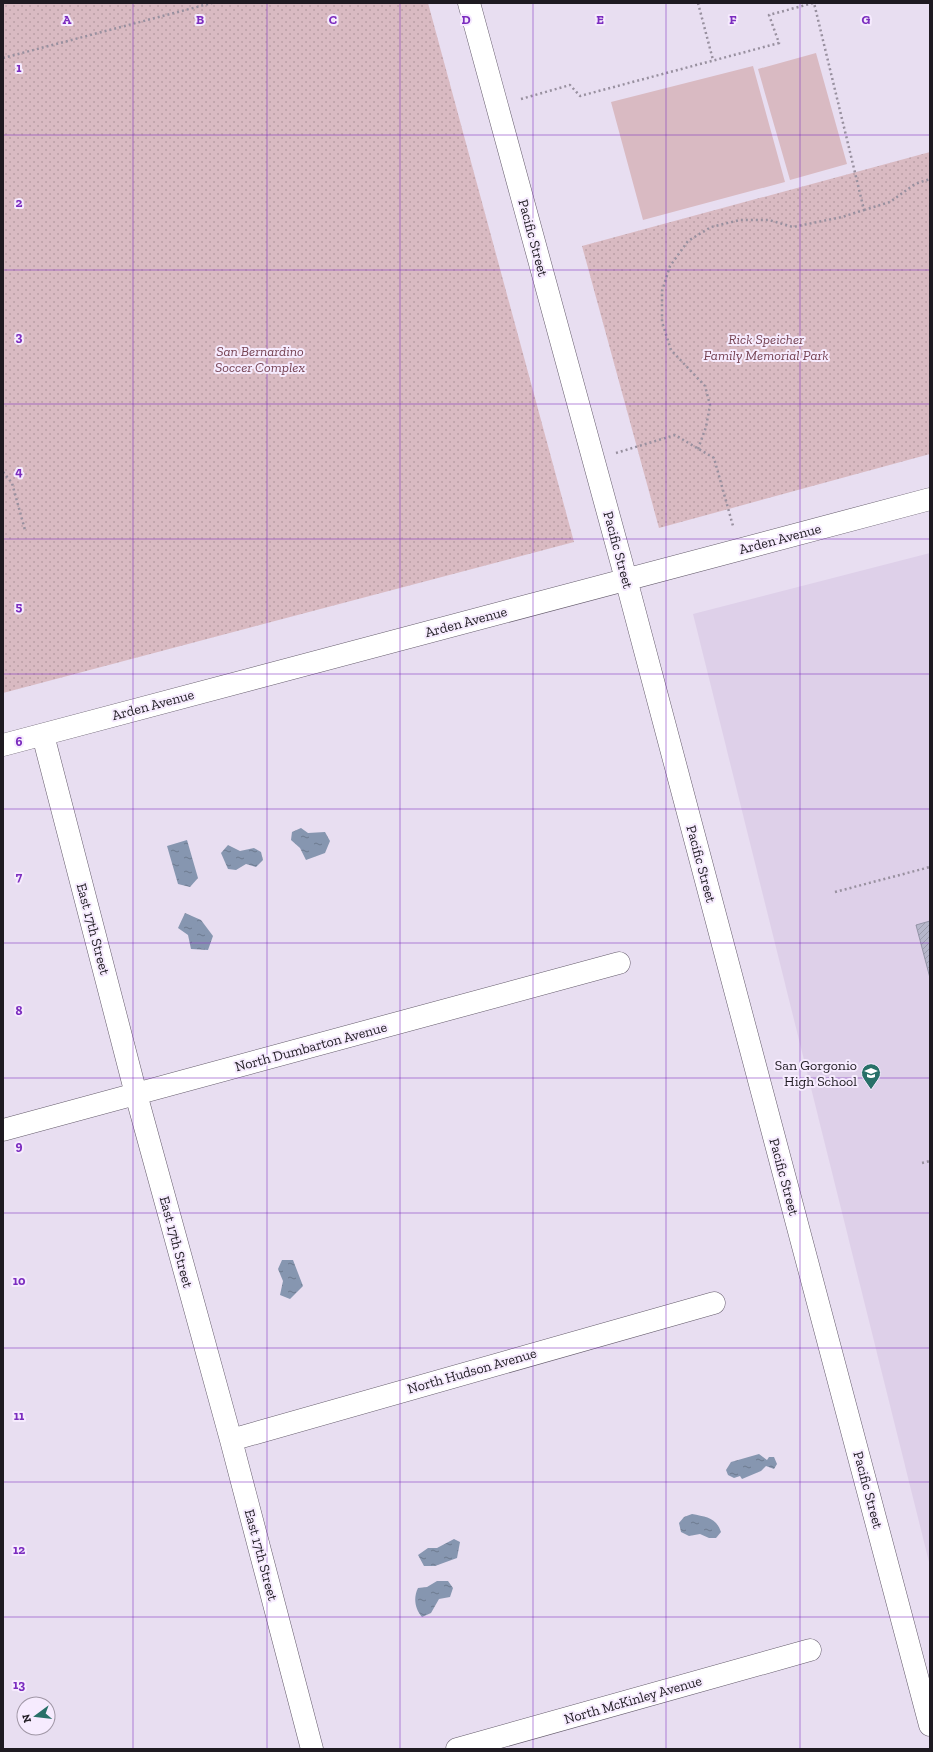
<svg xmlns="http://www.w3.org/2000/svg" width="933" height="1752" font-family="'Zilla Slab',serif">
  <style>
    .built { fill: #ded0e9 }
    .park { fill: url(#park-dots) }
    .pitch { fill: #d9bac2 }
    .water { fill: url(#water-ripples) }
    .building { fill: url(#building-hatch); stroke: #9494a7 }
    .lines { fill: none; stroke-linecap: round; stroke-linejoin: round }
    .minor-casing { stroke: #645b6b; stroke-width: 23 }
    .path { stroke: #98909f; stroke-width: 2.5; stroke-dasharray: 2 3; stroke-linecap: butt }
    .minor { stroke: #fff; stroke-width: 22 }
    .grid { fill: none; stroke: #7b2cbf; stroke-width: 1; stroke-opacity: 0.55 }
    .labels { text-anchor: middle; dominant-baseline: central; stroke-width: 4; stroke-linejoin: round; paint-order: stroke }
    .street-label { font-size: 14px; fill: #1e1a21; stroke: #f6ebfe }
    .park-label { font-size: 14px; font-style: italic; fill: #754252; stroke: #f6ebfe }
    .poi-label { font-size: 14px; fill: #1e1a21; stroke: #f6ebfe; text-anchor: end }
    .grid-label { font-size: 13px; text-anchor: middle; font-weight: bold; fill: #7b2cbf; stroke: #f6ebfe; stroke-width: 4; stroke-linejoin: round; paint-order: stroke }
  </style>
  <defs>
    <pattern id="park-dots" width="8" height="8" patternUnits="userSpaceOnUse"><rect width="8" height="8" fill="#d9bac2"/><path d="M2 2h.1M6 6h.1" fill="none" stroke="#ba9fa6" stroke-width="1.8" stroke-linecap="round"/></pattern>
    <pattern id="water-ripples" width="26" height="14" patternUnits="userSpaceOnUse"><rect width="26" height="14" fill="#8696b0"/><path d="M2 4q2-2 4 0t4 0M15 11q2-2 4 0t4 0" fill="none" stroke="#6d7a8f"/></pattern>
    <pattern id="building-hatch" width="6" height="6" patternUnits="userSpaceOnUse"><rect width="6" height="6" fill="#b6b6ca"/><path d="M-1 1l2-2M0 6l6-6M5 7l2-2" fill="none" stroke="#9c9cad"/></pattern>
  </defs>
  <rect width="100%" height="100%" fill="#e8def1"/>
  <!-- built -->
  <path class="built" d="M930 553V1566L693 614Z"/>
  <!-- park -->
  <path class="park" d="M3 3H428L574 542 3 693Z
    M930 152V454L659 528 582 246Z"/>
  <!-- pitch -->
  <path class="pitch" d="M816 53 847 164 790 180 758 69Z
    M753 66 785 182 643 220 611 102Z"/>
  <!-- water -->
  <path class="water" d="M301 828 308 833 325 832 330 841 325 853 306 860 300 848 291 840 292 832Z
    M187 840 198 878 190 887 178 884 167 846Z
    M228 845 240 851 254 848 261 852 263 860 256 867 246 864 236 870 228 869 221 853Z
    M185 913 201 920 213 936 208 950 191 949 188 935 178 928Z
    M282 1260H293L303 1286 290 1299 280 1295 283 1281 278 1269Z
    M759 1454 767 1460 769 1457H774L777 1464 774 1469 766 1466 761 1471 742 1479 740 1476 734 1478 728 1475 726 1470 731 1462Z
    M692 1514C706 1517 716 1517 721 1532L716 1538H709L700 1534 689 1536 681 1532 679 1523 684 1517Z
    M454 1539 460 1542 457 1558 435 1566H424L418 1555 428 1548H437Z
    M437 1581H448L453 1588 450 1597 439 1599 431 1613 422 1617C415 1609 413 1598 418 1588L427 1587Z"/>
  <!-- building -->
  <path class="building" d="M930 921V978L916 925Z"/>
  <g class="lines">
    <!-- minor casing -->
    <g class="minor-casing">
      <path id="minor" d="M469 3 626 579 930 1725
        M43 735 136 1094 231 1440 312 1749
        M3 745 930 499
        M3 1130 619 963
        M231 1440 714 1303
        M457 1749 810 1650"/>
    </g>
    <!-- path -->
    <path class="path" d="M698 3 713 60
      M3 58 212 3
      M521 99 570 85 580 96 779 43 769 15 813 3
      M864 210 890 202 915 184 930 179
      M698 449 706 427 710 405 705 386 671 350 662 322V291L670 266 688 241 711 227 740 220H769L793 227 842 217 864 210 814 3
      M616 453 675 435 714 458 733 526
      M3 472 12 483 25 530
      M835 892 930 867
      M922 1163 930 1161"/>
    <!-- minor -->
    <use href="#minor" class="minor"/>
  </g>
  <!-- grid -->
  <path class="grid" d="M133 3V1749M267 3V1749M400 3V1749M533 3V1749M666 3V1749M800 3V1749M3 135H930M3 270H930M3 404H930M3 539H930M3 674H930M3 809H930M3 943H930M3 1078H930M3 1213H930M3 1348H930M3 1482H930M3 1617H930"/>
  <!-- icons -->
  <defs>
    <g id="school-pin" transform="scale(1)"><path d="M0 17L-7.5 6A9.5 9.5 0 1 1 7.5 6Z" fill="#287068" stroke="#f6ebfe"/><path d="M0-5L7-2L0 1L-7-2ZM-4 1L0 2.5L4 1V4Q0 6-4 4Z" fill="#fff"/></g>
  </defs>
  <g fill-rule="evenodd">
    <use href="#school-pin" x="871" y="1073"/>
  </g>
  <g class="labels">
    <!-- street labels -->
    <g class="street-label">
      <text transform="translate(533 238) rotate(75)">Pacific Street</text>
      <text transform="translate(780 539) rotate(-15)">Arden Avenue</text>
      <text transform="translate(618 550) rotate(75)">Pacific Street</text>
      <text transform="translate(466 622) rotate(-15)">Arden Avenue</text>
      <text transform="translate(153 705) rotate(-15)">Arden Avenue</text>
      <text transform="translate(701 864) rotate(75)">Pacific Street</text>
      <text transform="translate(93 929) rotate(75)">East 17th Street</text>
      <text transform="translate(311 1047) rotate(-15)">North Dumbarton Avenue</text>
      <text transform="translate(784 1177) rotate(75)">Pacific Street</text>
      <text transform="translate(176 1242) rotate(75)">East 17th Street</text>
      <text transform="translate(472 1371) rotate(-16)">North Hudson Avenue</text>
      <text transform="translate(868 1490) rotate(75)">Pacific Street</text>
      <text transform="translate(261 1555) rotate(75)">East 17th Street</text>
      <text transform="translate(633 1700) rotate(-16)">North McKinley Avenue</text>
    </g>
    <!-- park labels -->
    <g class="park-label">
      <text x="766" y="339">Rick Speicher<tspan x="766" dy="16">Family Memorial Park</tspan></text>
      <text x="260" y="351">San Bernardino<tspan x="260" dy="16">Soccer Complex</tspan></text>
    </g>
    <!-- poi labels -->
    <g class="poi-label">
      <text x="857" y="1065">San Gorgonio<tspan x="857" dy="16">High School</tspan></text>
    </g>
  </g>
  <g class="grid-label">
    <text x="67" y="24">A</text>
    <text x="200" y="24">B</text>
    <text x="333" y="24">C</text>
    <text x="466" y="24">D</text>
    <text x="600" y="24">E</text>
    <text x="733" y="24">F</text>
    <text x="866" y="24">G</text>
    <text x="19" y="72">1</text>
    <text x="19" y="207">2</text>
    <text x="19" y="341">3</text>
    <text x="19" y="476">4</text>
    <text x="19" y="611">5</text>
    <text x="19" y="746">6</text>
    <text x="19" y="881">7</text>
    <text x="19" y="1015">8</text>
    <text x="19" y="1150">9</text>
    <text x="19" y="1285">10</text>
    <text x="19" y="1420">11</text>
    <text x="19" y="1554">12</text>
    <text x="19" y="1689">13</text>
  </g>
  <!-- border -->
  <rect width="933" height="1752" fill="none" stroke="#1e1a21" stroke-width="8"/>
  <!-- north arrow -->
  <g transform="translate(36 1716) rotate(255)"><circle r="19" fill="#f6ebfe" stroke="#a097a6"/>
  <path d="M0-3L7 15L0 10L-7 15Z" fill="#287068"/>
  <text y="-6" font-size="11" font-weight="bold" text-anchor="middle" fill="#1e1a21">N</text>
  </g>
</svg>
